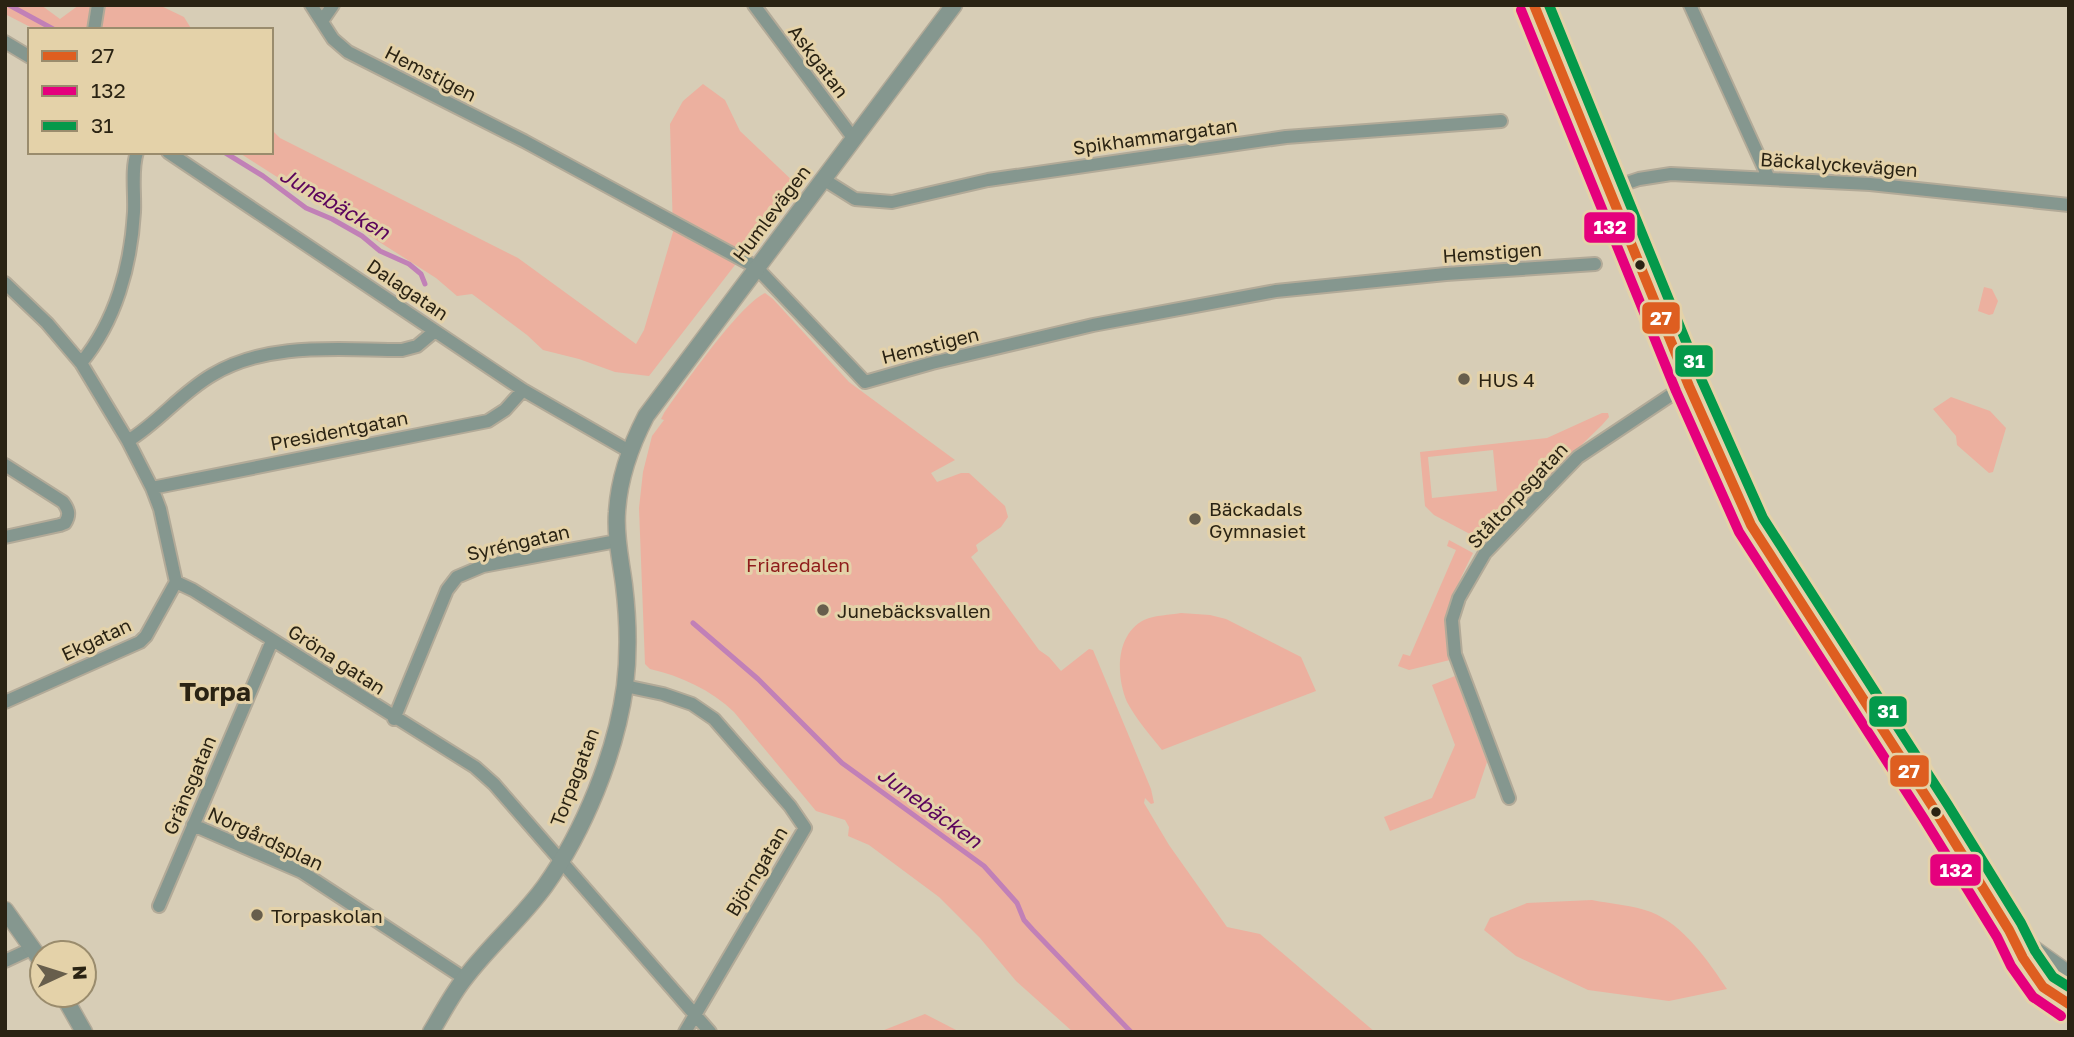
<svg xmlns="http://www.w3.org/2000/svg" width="2074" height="1037" font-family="'Golos Text',sans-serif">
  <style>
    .green { fill: #ecb09f; fill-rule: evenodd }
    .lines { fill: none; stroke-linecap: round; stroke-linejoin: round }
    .stream { stroke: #c180b7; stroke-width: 5 }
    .minor-casing { stroke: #b2aa98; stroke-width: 16 }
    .tertiary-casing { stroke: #b2aa98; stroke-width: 19 }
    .minor { stroke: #85978f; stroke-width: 12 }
    .tertiary { stroke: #85978f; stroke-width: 16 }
    .bus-1-casing { stroke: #e4d2a9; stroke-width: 16 }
    .bus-2-casing { stroke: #e4d2a9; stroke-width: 16 }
    .bus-3-casing { stroke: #e4d2a9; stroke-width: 16 }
    .bus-1 { stroke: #de5e20; stroke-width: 10 }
    .bus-2 { stroke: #e5007d; stroke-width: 10 }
    .bus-3 { stroke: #04994b; stroke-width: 10 }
    .bus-dot { fill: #2a2313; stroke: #e4d2a9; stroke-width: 2.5 }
    .poi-dot { fill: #675e4c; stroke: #e4d2a9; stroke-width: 2.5 }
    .labels { text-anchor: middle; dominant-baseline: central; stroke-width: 6; stroke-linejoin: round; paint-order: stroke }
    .street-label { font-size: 19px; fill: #2a2313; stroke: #e4d2a9 }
    .poi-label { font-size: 19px; fill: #2a2313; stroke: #e4d2a9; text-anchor: start }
    .park-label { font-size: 19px; fill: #8f1c1b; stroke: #e4d2a9 }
    .water-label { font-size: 21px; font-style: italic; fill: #5a035c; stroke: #e4d2a9 }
    .district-label { font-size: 26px; font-weight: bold; fill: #2a2313; stroke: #e4d2a9 }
    .line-badge { stroke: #e4d2a9; stroke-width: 2.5 }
    .badge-label { font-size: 19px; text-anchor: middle; font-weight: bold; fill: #fff }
  </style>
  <rect width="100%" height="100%" fill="#d7cdb6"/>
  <!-- green -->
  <path class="green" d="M5 5H41L60 19 79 5H159L184 17 192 30H36L5 14Z
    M703 84 725 100 740 131 797 185 649 376 615 372 579 359 543 350 527 335 472 294 457 296 436 278 238 152H271V129L280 138 518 258 636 344 644 330 673 232 670 124 683 101Z
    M1984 287 1992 289 1998 301 1993 314 1989 315 1978 311Z
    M765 293 773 299 849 382 955 460 931 473 937 482 961 473H969L1005 506 1008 517 1001 527 976 545 978 551 971 557 1039 650 1049 657 1061 671 1089 649 1093 650 1151 789 1154 803 1151 804 1145 798 1144 803 1169 845 1227 927 1260 934 1375 1032H1073L1016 981 980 938 939 897 869 845 848 836 849 827 845 820 816 811 734 712C711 690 681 676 650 669L645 664 639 508 643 472 652 436 664 420 661 419 664 413C683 386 740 304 765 293Z
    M1951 397 1990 411 2006 428 1993 472 1989 473 1957 445 1956 436 1933 409Z
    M1602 413H1608L1609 417 1602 425 1483 541 1434 515 1425 506 1420 452 1547 438ZM1493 450 1497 491 1432 498 1428 457Z
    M1449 540 1473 553C1454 591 1441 617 1450 660L1409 670 1398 666 1403 654 1410 656 1456 550 1447 546Z
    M1181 613 1210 615 1226 619 1301 657 1316 691 1162 750C1150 735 1136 719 1127 702 1116 676 1115 635 1144 620 1156 615 1169 615 1181 613Z
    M1455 676 1487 762 1475 798 1390 831 1384 817 1432 798 1455 745 1432 685Z
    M1592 900C1611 904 1633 905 1651 912 1684 925 1708 961 1727 989L1669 1001 1588 990 1516 956 1484 930 1490 918 1527 903Z
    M925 1014 960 1032H879Z"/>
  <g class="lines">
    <!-- stream -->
    <path class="stream" d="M9 5 55 30
      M224 152 263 176 306 208 332 219 362 236 380 251 409 264 421 274 425 284
      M693 623 758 679 842 763 984 866 1017 903 1024 920 1033 930 1131 1032"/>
    <!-- minor casing -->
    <g class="minor-casing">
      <path id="minor" d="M311 5 333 39 348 52 524 141 756 267 865 382 932 363 1093 325 1276 291 1446 274 1595 264
        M754 5 854 139
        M1690 5 1769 179
        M322 21 333 5
        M94 30 98 5
        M5 42 30 57
        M168 152 523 390 629 451
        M823 179 855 199 892 202 988 180 1286 137 1501 121
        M1609 189 1639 179 1671 174 1870 184 2069 205
        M5 283 47 323 81 363 128 441 152 488 160 509 176 582 193 590 475 767 494 784 710 1032
        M81 363C116 321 131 265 134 212 135 193 131 170 137 152
        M128 441C159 422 181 393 212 375 269 341 339 350 402 350L417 346 435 331
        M5 465 63 502C69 510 70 515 65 523L60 525 5 537
        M152 488 488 421 505 410 523 390
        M625 686 663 694 692 704 714 719 790 806 805 828 685 1032
        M5 702 140 642 146 636 176 582
        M394 719 447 590 457 577 483 566 617 541
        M1509 798 1455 654 1452 620 1459 598 1485 553 1578 457 1671 395 1689 386
        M193 825 302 872 464 978
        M159 906 272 641
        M5 961 33 948"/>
    </g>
    <!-- tertiary casing -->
    <g class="tertiary-casing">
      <path id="tertiary" d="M1534 5 1689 386 1751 525 1936 812 2009 930 2023 958 2043 987 2069 1004
        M5 910 42 962
        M2013 934 2069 974
        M63 995 84 1032
        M431 1032C442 1014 452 994 465 978 489 946 521 919 545 886 584 831 616 753 625 686 629 653 628 618 624 585 621 561 615 537 617 512 619 477 630 447 646 416L954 5"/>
    </g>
    <!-- minor -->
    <use href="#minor" class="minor"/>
    <!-- tertiary -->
    <use href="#tertiary" class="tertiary"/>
    <!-- bus-1 casing -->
    <g class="bus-1-casing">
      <path id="bus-1" d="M1534 5 1689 386 1751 525 1936 812 2009 930 2023 958 2043 987 2069 1004"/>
    </g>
    <!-- bus-2 casing -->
    <g class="bus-2-casing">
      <path id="bus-2" d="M1521 10 1676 391 1739 532 1924 819 1997 937 2011 966 2033 997 2061 1016"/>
    </g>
    <!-- bus-3 casing -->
    <g class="bus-3-casing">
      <path id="bus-3" d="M1549 5 1702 381 1763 518 1948 805 2021 923 2035 951 2053 977 2069 987"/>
    </g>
    <!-- bus-1 -->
    <use href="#bus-1" class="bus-1"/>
    <!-- bus-2 -->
    <use href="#bus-2" class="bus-2"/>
    <!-- bus-3 -->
    <use href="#bus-3" class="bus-3"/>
  </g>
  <!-- markers -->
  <g class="bus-dot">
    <circle cx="1640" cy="265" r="6"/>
    <circle cx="1936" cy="812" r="6"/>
  </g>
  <g class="poi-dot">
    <circle cx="1464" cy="379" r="7"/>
    <circle cx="1195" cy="519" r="7"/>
    <circle cx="823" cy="610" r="7"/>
    <circle cx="257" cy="915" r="7"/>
  </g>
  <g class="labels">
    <!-- street labels -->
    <g class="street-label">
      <text transform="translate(819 61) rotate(53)">Askgatan</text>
      <text transform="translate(431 73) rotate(27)">Hemstigen</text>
      <text transform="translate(1155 136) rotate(-8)">Spikhammargatan</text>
      <text transform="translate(1839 164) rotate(4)">Bäckalyckevägen</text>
      <text transform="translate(771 213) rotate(-53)">Humlevägen</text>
      <text transform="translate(1492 252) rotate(-4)">Hemstigen</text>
      <text transform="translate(408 289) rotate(34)">Dalagatan</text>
      <text transform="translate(930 345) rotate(-14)">Hemstigen</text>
      <text transform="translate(339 430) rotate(-11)">Presidentgatan</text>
      <text transform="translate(1517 495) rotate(-47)">Ståltorpsgatan</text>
      <text transform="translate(518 542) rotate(-13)">Syréngatan</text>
      <text transform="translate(96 639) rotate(-25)">Ekgatan</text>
      <text transform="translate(337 659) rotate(33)">Gröna gatan</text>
      <text transform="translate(574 777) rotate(-69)">Torpagatan</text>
      <text transform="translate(189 785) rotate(-67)">Gränsgatan</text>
      <text transform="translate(266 838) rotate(25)">Norgårdsplan</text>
      <text transform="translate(756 871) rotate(-59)">Björngatan</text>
    </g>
    <!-- poi labels -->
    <g class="poi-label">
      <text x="1478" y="379">HUS 4</text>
      <text x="1209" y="508">Bäckadals<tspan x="1209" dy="22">Gymnasiet</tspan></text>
      <text x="837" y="610">Junebäcksvallen</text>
      <text x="271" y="915">Torpaskolan</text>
    </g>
    <!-- park labels -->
    <g class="park-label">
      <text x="798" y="564">Friaredalen</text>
    </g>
    <!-- water labels -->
    <g class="water-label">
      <text transform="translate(335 203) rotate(30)">Junebäcken</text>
      <text transform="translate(930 807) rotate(36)">Junebäcken</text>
    </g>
    <!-- district labels -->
    <g class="district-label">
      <text x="215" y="691">Torpa</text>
    </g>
  </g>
  <g class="line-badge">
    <rect x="1583" y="211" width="53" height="33" rx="7" fill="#e5007d"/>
    <rect x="1641" y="301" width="40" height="34" rx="7" fill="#de5e20"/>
    <rect x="1674" y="344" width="40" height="34" rx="7" fill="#04994b"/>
    <rect x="1868" y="695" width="40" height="33" rx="7" fill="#04994b"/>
    <rect x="1889" y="754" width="41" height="34" rx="7" fill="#de5e20"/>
    <rect x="1929" y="853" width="53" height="34" rx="7" fill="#e5007d"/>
  </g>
  <g class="badge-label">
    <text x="1610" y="234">132</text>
    <text x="1661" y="325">27</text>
    <text x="1694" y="368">31</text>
    <text x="1888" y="718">31</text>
    <text x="1909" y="778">27</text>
    <text x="1956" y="877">132</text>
  </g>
  <!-- border -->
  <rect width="2074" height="1037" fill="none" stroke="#2a2313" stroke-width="14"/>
  <!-- legend -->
  <rect x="28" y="28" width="245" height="126" fill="#e4d2a9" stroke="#9a8c6d" stroke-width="2"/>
  <rect x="42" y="51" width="35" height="10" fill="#de5e20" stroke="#9a8c6d" stroke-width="2"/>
  <text x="91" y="63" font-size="21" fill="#2a2313">27</text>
  <rect x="42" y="86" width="35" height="10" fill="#e5007d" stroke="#9a8c6d" stroke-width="2"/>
  <text x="91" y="98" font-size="21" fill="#2a2313">132</text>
  <rect x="42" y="121" width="35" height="10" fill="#04994b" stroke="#9a8c6d" stroke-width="2"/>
  <text x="91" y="133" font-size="21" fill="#2a2313">31</text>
  <!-- north arrow -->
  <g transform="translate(63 974) rotate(86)"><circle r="33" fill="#e4d2a9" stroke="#9a8c6d" stroke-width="2"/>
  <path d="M0-5L12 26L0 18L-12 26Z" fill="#675e4c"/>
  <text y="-10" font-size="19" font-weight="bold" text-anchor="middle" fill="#2a2313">N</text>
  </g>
</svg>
